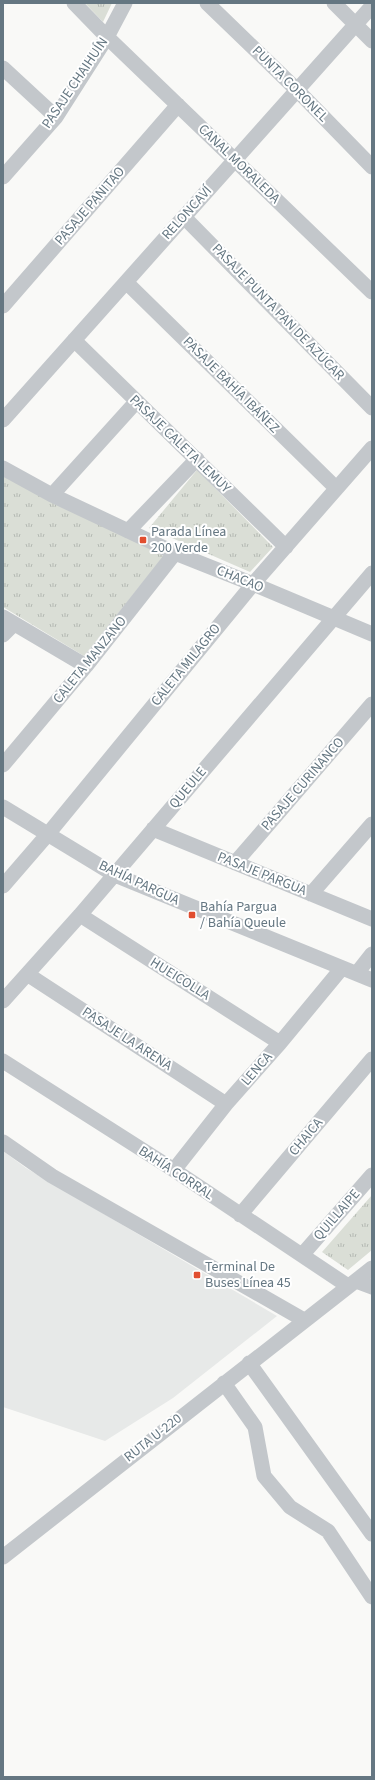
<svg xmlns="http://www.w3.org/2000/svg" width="375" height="1780" font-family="'Source Sans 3',sans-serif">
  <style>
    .built { fill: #e7e9e8 }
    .park { fill: url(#park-tufts) }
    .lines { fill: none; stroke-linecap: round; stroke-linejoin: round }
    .minor { stroke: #c3c7cb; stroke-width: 15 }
    .poi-dot { fill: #e14e30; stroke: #fff; stroke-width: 1.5 }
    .labels { text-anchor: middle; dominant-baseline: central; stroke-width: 4; stroke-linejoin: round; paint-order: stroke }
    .street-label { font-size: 14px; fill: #657782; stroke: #fff }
    .poi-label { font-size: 14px; fill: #657782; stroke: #fff; text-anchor: start }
  </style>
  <defs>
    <pattern id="park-tufts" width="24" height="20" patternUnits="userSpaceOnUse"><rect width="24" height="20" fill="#daded6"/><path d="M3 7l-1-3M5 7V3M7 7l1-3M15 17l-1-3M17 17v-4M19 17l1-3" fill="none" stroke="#b4b9b3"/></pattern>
  </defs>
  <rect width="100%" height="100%" fill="#f9f9f7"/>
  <!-- built -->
  <path class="built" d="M3 1151 26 1168 277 1316 173 1398 105 1441 3 1407Z"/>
  <!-- park -->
  <path class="park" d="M85 3H112L103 22Z
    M197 470 273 547 250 572 149 528Z
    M3 476 164 556 84 656 3 607Z
    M372 1195V1250L348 1270 322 1252Z"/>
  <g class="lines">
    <!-- minor -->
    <path class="minor" d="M74 3 107 37 372 292
      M207 3 297 90 372 167
      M334 3 372 41
      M3 68 56 117
      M3 177 56 117 107 37 125 3
      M184 217 372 408
      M126 282 336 488
      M3 306 178 105
      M74 340 286 547
      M3 420 372 6
      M3 468 52 495 175 553 253 584 372 634
      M52 495 136 402
      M128 531 197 459
      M3 617 86 666
      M3 635 14 624
      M3 765 86 666 175 553
      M3 807 115 875 372 980
      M153 829 372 919
      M235 863 372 704
      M3 886 48 834 253 584 372 448
      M311 894 372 824
      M80 915 280 1043
      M357 973 372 954
      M27 974 226 1104
      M3 1001 80 915 372 573
      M3 1061 174 1170 348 1286
      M3 1142 52 1176 304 1320
      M174 1170 226 1104 280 1043 342 968
      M240 1215 372 1059
      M302 1255 372 1175
      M356 1281 372 1287
      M249 1363 372 1534
      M224 1383 255 1427 264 1476 290 1507 328 1531 372 1597
      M3 1557 372 1268"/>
  </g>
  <!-- markers -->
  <g class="poi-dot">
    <rect x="139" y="536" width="8" height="8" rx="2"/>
    <rect x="188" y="911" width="8" height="8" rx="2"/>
    <rect x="193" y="1271" width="8" height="8" rx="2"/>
  </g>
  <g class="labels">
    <!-- street labels -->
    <g class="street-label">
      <text transform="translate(75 83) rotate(-56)">PASAJE CHAIHUÍN</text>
      <text transform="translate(290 84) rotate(45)">PUNTA CORONEL</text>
      <text transform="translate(239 164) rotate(44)">CANAL MORALEDA</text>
      <text transform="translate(90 206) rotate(-49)">PASAJE PANITAO</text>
      <text transform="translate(187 213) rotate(-48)">RELONCAVÍ</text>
      <text transform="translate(278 312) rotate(46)">PASAJE PUNTA PAN DE AZÚCAR</text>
      <text transform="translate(231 385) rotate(45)">PASAJE BAHÍA IBÁÑEZ</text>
      <text transform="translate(180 444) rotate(44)">PASAJE CALETA LEMUY</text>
      <text transform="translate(240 579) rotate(22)">CHACAO</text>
      <text transform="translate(90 660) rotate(-51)">CALETA MANZANO</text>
      <text transform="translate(186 665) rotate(-51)">CALETA MILAGRO</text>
      <text transform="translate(303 784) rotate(-49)">PASAJE CURINANCO</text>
      <text transform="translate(188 788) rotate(-50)">QUEULE</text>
      <text transform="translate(262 874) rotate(22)">PASAJE PARGUA</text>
      <text transform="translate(139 883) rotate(25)">BAHÍA PARGUA</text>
      <text transform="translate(180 979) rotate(32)">HUEICOLLA</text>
      <text transform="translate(127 1039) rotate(33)">PASAJE LA ARENA</text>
      <text transform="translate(257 1069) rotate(-49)">LENCA</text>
      <text transform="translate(306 1137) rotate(-50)">CHAICA</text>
      <text transform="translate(176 1173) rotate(33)">BAHÍA CORRAL</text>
      <text transform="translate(337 1215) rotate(-49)">QUILLAIPE</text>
      <text transform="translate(153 1438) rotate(-38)">RUTA U-220</text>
    </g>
    <!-- poi labels -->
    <g class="poi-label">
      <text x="151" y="532">Parada Línea<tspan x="151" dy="16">200 Verde</tspan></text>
      <text x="200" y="907">Bahía Pargua<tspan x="200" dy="16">/ Bahía Queule</tspan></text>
      <text x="205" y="1267">Terminal De<tspan x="205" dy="16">Buses Línea 45</tspan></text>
    </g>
  </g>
  <!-- border -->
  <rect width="375" height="1780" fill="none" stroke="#657782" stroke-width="8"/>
</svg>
